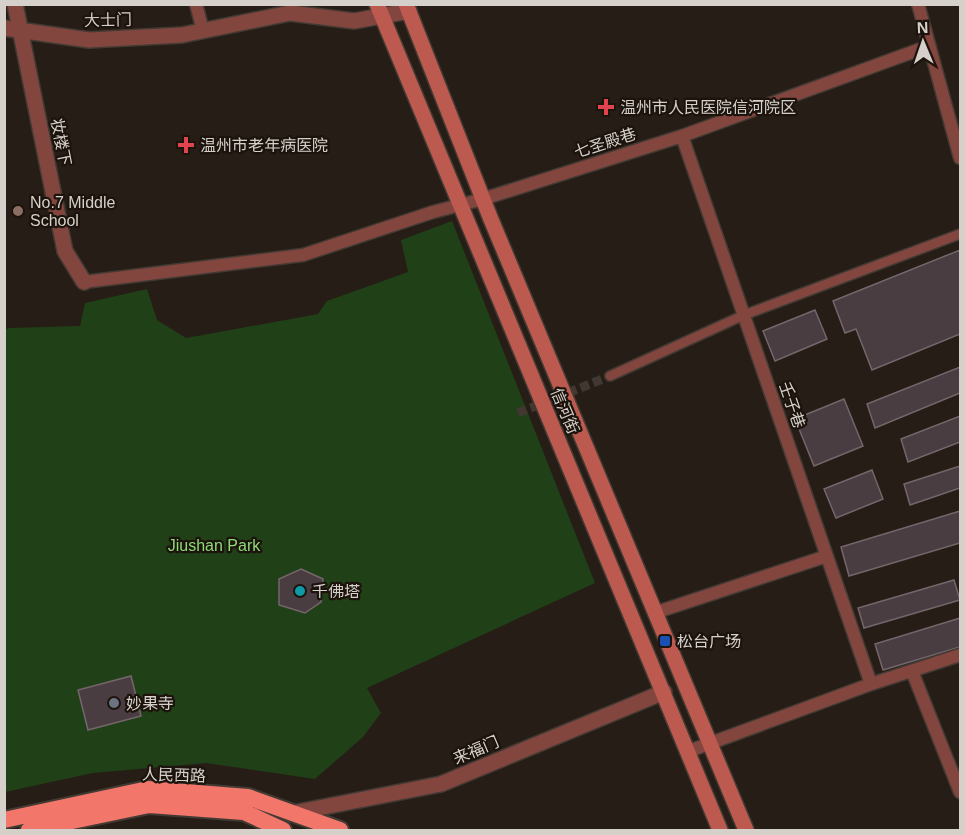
<svg xmlns="http://www.w3.org/2000/svg" width="965" height="835" font-family="Arial,'Noto Sans SC',sans-serif">
  <style>
    .green { fill: #204017 }
    .building { fill: #4a3d42; stroke: #74666b; stroke-width: 1.5 }
    .lines { fill: none; stroke-linecap: round; stroke-linejoin: round }
    .pedestrian-tunnel { stroke: #403831; stroke-width: 9; stroke-dasharray: 9 4.5; stroke-linecap: butt }
    .pedestrian-casing { stroke: #423a33; stroke-width: 12 }
    .minor-casing { stroke: #423a33; stroke-width: 15 }
    .tertiary-casing { stroke: #423a33; stroke-width: 18 }
    .secondary-casing { stroke: #423a33; stroke-width: 18 }
    .trunk-casing { stroke: #423a33; stroke-width: 20 }
    .pedestrian { stroke: #83463f; stroke-width: 9 }
    .minor { stroke: #83463f; stroke-width: 12 }
    .tertiary { stroke: #83463f; stroke-width: 15 }
    .secondary { stroke: #bc5a50; stroke-width: 15 }
    .trunk { stroke: #f2766a; stroke-width: 16 }
    .health-dot { fill: #e0444e; stroke: #1c130d; stroke-width: 2 }
    .education-dot { fill: #8d6e63; stroke: #1c130d; stroke-width: 2 }
    .culture-dot { fill: #0f9aa8; stroke: #1c130d; stroke-width: 2 }
    .transit-dot { fill: #1a4fb4; stroke: #1c130d; stroke-width: 2 }
    .worship-dot { fill: #6b7280; stroke: #1c130d; stroke-width: 2 }
    .labels { text-anchor: middle; dominant-baseline: central; stroke-width: 4.5; stroke-linejoin: round; paint-order: stroke }
    .street-label { font-size: 16px; fill: #d6d0cb; stroke: #1c130d }
    .poi-label { font-size: 16px; fill: #d6d0cb; stroke: #1c130d; text-anchor: start }
    .park-label { font-size: 16px; fill: #8cdc75; stroke: #1c130d }
  </style>
  <rect width="100%" height="100%" fill="#261d16"/>
  <!-- green -->
  <path class="green" d="M452 221 595 583 367 688 381 713 363 737 315 779 206 763 93 773 5 792 4 330 9 328 80 326 85 303 147 289 157 320 186 338 318 314 327 301 408 272 401 240Z"/>
  <!-- building -->
  <path class="building" d="M960 250V334L872 370 856 329 845 333 833 301Z
    M815 310 827 339 775 361 763 331Z
    M960 367V393L875 428 867 404Z
    M844 399 863 446 814 466 795 419Z
    M960 416V442L908 462 901 439Z
    M960 466V488L910 505 904 484Z
    M872 470 883 499 836 518 824 489Z
    M960 511V543L849 576 841 547Z
    M301 569 323 579 321 602 305 613 279 605V579Z
    M954 580 960 600 864 628 858 608Z
    M960 618V647L883 670 875 644Z
    M131 676 141 716 88 730 78 690Z"/>
  <g class="lines">
    <!-- pedestrian-tunnel -->
    <path class="pedestrian-tunnel" d="M518 413 610 376"/>
    <!-- pedestrian casing -->
    <g class="pedestrian-casing">
      <path id="pedestrian" d="M610 376 744 315 960 234"/>
    </g>
    <!-- minor casing -->
    <g class="minor-casing">
      <path id="minor" d="M196 4 203 31
        M918 4 960 158
        M682 136 871 684
        M84 282 303 255 433 212 483 199 682 136 929 46
        M654 613 827 556
        M912 671 960 792
        M689 751 871 684 960 655"/>
    </g>
    <!-- tertiary casing -->
    <g class="tertiary-casing">
      <path id="tertiary" d="M15 4 65 251 84 282
        M4 28 89 40 182 35 290 13 354 21 409 11
        M293 813 441 784 664 692"/>
    </g>
    <!-- secondary casing -->
    <g class="secondary-casing">
      <path id="secondary" d="M377 4 720 830
        M406 4 490 217 746 830"/>
    </g>
    <!-- trunk casing -->
    <g class="trunk-casing">
      <path id="trunk" d="M4 820 148 789 248 797 340 830
        M29 830 149 805 244 812 283 830"/>
    </g>
    <!-- pedestrian -->
    <use href="#pedestrian" class="pedestrian"/>
    <!-- minor -->
    <use href="#minor" class="minor"/>
    <!-- tertiary -->
    <use href="#tertiary" class="tertiary"/>
    <!-- secondary -->
    <use href="#secondary" class="secondary"/>
    <!-- trunk -->
    <use href="#trunk" class="trunk"/>
  </g>
  <!-- markers -->
  <g class="health-dot">
    <path d="M603 98h6v6h6v6h-6v6h-6v-6h-6v-6h6z"/>
    <path d="M183 136h6v6h6v6h-6v6h-6v-6h-6v-6h6z"/>
  </g>
  <circle class="education-dot" cx="18" cy="211" r="6"/>
  <circle class="culture-dot" cx="300" cy="591" r="6"/>
  <rect class="transit-dot" x="659" y="635" width="12" height="12" rx="3"/>
  <circle class="worship-dot" cx="114" cy="703" r="6"/>
  <g class="labels">
    <!-- street labels -->
    <g class="street-label">
      <text transform="translate(108 20) rotate(-1)">大士门</text>
      <text transform="translate(61 142) rotate(79)">妆楼下</text>
      <text transform="translate(605 143) rotate(-18)">七圣殿巷</text>
      <text transform="translate(792 405) rotate(71)">壬子巷</text>
      <text transform="translate(565 411) rotate(67)">信河街</text>
      <text transform="translate(476 750) rotate(-23)">来福门</text>
      <text transform="translate(174 775) rotate(2)">人民西路</text>
    </g>
    <!-- poi labels -->
    <g class="poi-label">
      <text x="620" y="107">温州市人民医院信河院区</text>
      <text x="200" y="145">温州市老年病医院</text>
      <text x="30" y="202">No.7 Middle<tspan x="30" dy="18">School</tspan></text>
      <text x="312" y="591">千佛塔</text>
      <text x="677" y="641">松台广场</text>
      <text x="126" y="703">妙果寺</text>
    </g>
    <!-- park labels -->
    <g class="park-label">
      <text x="214" y="545">Jiushan Park</text>
    </g>
  </g>
  <!-- border -->
  <rect width="965" height="835" fill="none" stroke="#d6d0cb" stroke-width="12"/>
  <!-- north arrow -->
  <g transform="translate(923 42) rotate(358)" stroke="#1c130d" stroke-width="4.5" paint-order="stroke">
  <path d="M0-4.5L10 22L0 15L-10 22Z" fill="#d6d0cb"/>
  <text y="-9" font-size="16" font-weight="bold" text-anchor="middle" fill="#d6d0cb">N</text>
  </g>
</svg>
